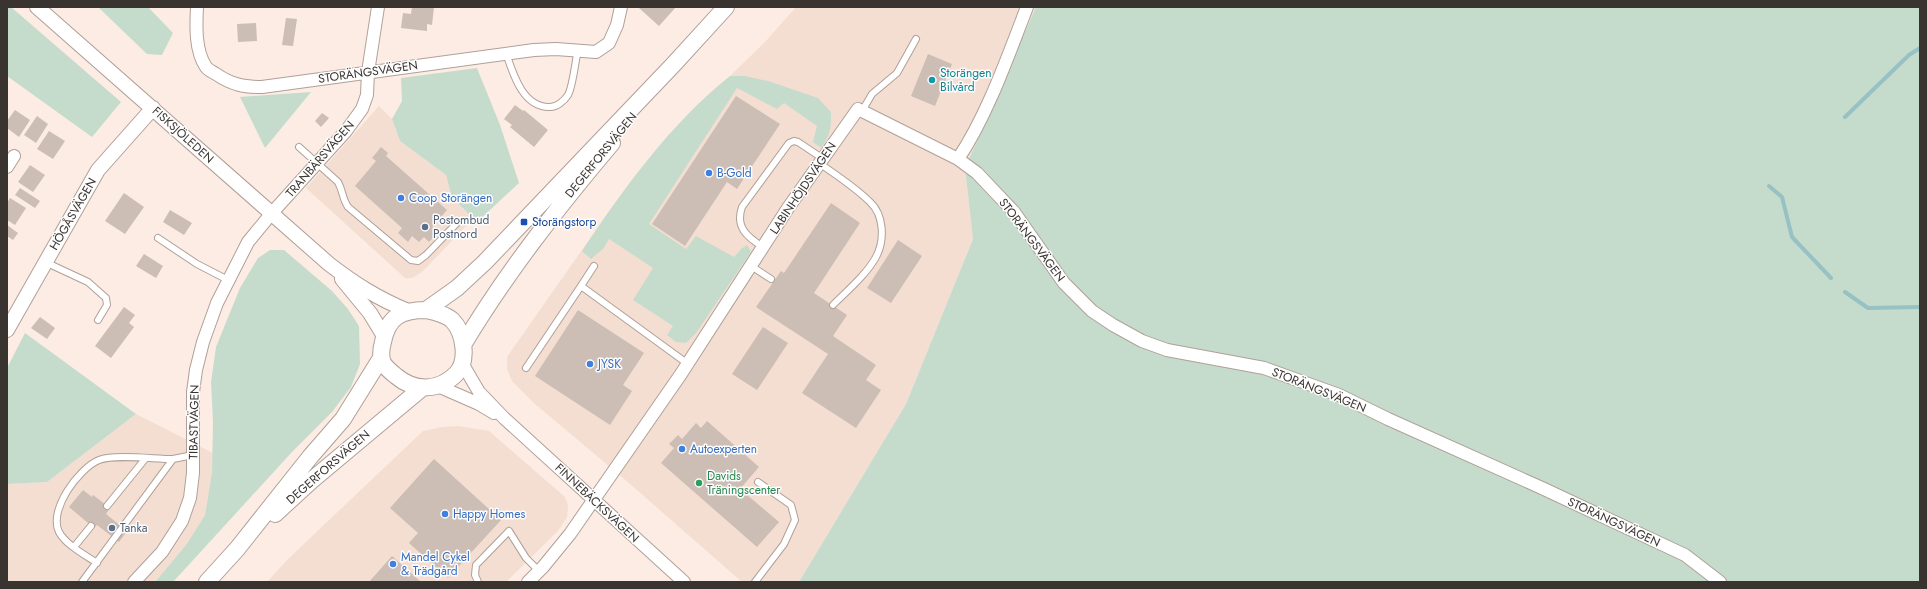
<svg xmlns="http://www.w3.org/2000/svg" width="1927" height="589" font-family="Jost,sans-serif">
  <style>
    .built { fill: #f4ded1 }
    .green { fill: #c5dccd }
    .lines { fill: none; stroke-linecap: round; stroke-linejoin: round }
    .stream { stroke: #98c1c3; stroke-width: 4 }
    .building { fill: #ccbdb5 }
    .service-casing { stroke: #afa098; stroke-width: 8 }
    .minor-casing { stroke: #afa098; stroke-width: 14 }
    .tertiary-casing { stroke: #afa098; stroke-width: 16 }
    .secondary-casing { stroke: #afa098; stroke-width: 18 }
    .service { stroke: #fff; stroke-width: 6 }
    .minor { stroke: #fff; stroke-width: 12 }
    .tertiary { stroke: #fff; stroke-width: 14 }
    .secondary { stroke: #fff; stroke-width: 16 }
    .culture-dot { fill: #0f9aa8; stroke: #fdfdfd; stroke-width: 1.5 }
    .shop-dot { fill: #3f7fe0; stroke: #fdfdfd; stroke-width: 1.5 }
    .transit-dot { fill: #1a4fb4; stroke: #fdfdfd; stroke-width: 1.5 }
    .service-dot { fill: #5c6f8a; stroke: #fdfdfd; stroke-width: 1.5 }
    .leisure-dot { fill: #2e9e5b; stroke: #fdfdfd; stroke-width: 1.5 }
    .labels { text-anchor: middle; dominant-baseline: central; stroke-width: 3; stroke-linejoin: round; paint-order: stroke }
    .street-label { font-size: 12px; fill: #3a3431; stroke: #fdfdfd }
    .culture-label { font-size: 12px; fill: #0d838f; stroke: #fdfdfd; text-anchor: start }
    .shop-label { font-size: 12px; fill: #366cbe; stroke: #fdfdfd; text-anchor: start }
    .service-label { font-size: 12px; fill: #4e5e75; stroke: #fdfdfd; text-anchor: start }
    .transit-label { font-size: 12px; fill: #164399; stroke: #fdfdfd; text-anchor: start }
    .leisure-label { font-size: 12px; fill: #27864d; stroke: #fdfdfd; text-anchor: start }
  </style>
  <rect width="100%" height="100%" fill="#fcece3"/>
  <!-- built -->
  <path class="built" d="M796 7H1036L965 168 973 239 906 404 799 582H742L629 483 535 404 512 381 507 369V357L610 210 656 150 711 92 730 76 765 42Z
    M379 106 392 119 400 141 446 175 452 198 473 219 422 272 412 278H405L306 188Z
    M136 414 213 453 212 472 205 515 186 545 155 582H7V484L47 482Z
    M458 426 489 431 565 497 568 506 567 517 558 531 506 582H267L288 559 423 431 442 427Z"/>
  <!-- green -->
  <path class="green" d="M7 7H11L121 102 92 137 7 76Z
    M98 7H148L173 33 162 55 147 54Z
    M1036 7H1920V582H799L906 404 973 239 965 168Z
    M477 68 500 125 519 183 477 222 452 198 446 175 400 141 392 119 402 101 401 78Z
    M730 76H745L768 81 818 98 831 112C831 129 831 134 821 148L813 142 817 126 784 103 777 109 737 88 649 224 686 249 696 236 734 257 741 249 747 245 751 252 696 333 686 343 676 342 667 335 673 326 633 300 653 268 609 239 603 249 591 259 582 251C624 188 670 124 730 76Z
    M311 92 265 148 240 97Z
    M270 250H284L332 291 348 309 359 326 360 364 351 387 332 412 292 452 173 582H155L186 545 205 515 212 472 213 422 211 382 216 347 240 288 258 258Z
    M25 333 136 414 47 482 7 484V368Z"/>
  <g class="lines">
    <!-- stream -->
    <path class="stream" d="M1845 117 1909 55 1920 48
      M1769 186 1782 197 1792 237 1831 278
      M1845 292 1868 308 1920 307"/>
  </g>
  <!-- building -->
  <path class="building" d="M412 7H434L432 25 427 24V31L401 28 403 13 411 14Z
    M640 7H676L659 26 639 8Z
    M286 18 297 19 293 46 282 45Z
    M256 23 257 41 238 42 237 24Z
    M928 54 952 64 935 106 911 96Z
    M736 96 780 124 737 189 727 182 685 246 652 224Z
    M515 105 523 111 524 110 548 130 534 147 510 127 512 125 504 119Z
    M15 110 30 120 19 137 7 128V121Z
    M322 113 329 118 321 127 315 121Z
    M37 116 48 124 36 143 24 135Z
    M49 131 65 141 53 159 37 149Z
    M381 147 388 153 386 156 447 210 432 227 438 232 429 242 424 237 419 242 412 236 408 242 398 233 402 228 355 186 376 161 372 158Z
    M30 165 45 175 33 192 18 182Z
    M20 188 40 201 35 208 15 195Z
    M124 193 144 207 125 234 105 221Z
    M10 198 26 208 15 225 7 220V203Z
    M831 203 860 223 814 293 847 315 833 336 876 365 866 380 881 390 856 428 802 393 828 354 756 307 781 271 784 273Z
    M170 210 192 223 184 235 163 222Z
    M7 225 18 233 13 240 7 236Z
    M898 240 922 256 891 303 867 288Z
    M144 254 163 266 156 278 136 266Z
    M124 307 135 315 129 323 134 327 111 358 95 346Z
    M578 310 644 353 623 385 632 391 610 425 535 376Z
    M40 317 55 328 47 339 31 328Z
    M763 327 788 343 757 390 732 374Z
    M707 421 759 467 740 489 779 522 757 547 661 463 674 448 669 444 678 435 682 439 696 423 701 428Z
    M434 459 501 520 448 578 409 543 418 533 390 508Z
    M83 490 92 497 93 495 110 508 106 514 127 531 119 542 97 525 94 528 69 507Z
    M392 556 421 582H369Z"/>
  <g class="lines">
    <!-- service casing -->
    <g class="service-casing">
      <path id="service" d="M506 53C513 74 523 108 550 107 557 107 564 101 568 95 573 86 575 62 578 50
        M862 111 872 94 897 73 916 39
        M299 147 338 182C343 191 342 198 348 207L411 260 418 261 426 255 456 224
        M819 163C836 175 855 187 870 202 884 215 885 240 876 257 866 275 848 290 833 305
        M158 238 197 264 228 280
        M763 247C747 237 735 227 742 207L789 143 794 141 798 142 822 158
        M45 262 88 282 106 298 107 305 98 320
        M751 266 771 279
        M581 286 594 266
        M526 368 581 286 688 364
        M107 506 145 459
        M74 547 91 526
        M97 563C85 555 66 545 59 532 48 510 79 468 99 460 115 454 154 459 173 459
        M82 582 173 459 193 455
        M478 582 475 575 476 565 509 531 526 558 539 571
        M755 582 784 544 795 520 791 505 758 482"/>
    </g>
    <!-- minor casing -->
    <g class="minor-casing">
      <path id="minor" d="M197 7C196 26 195 51 206 67 208 70 213 72 216 74 232 85 244 87 262 87L534 50 556 49 596 52 609 43 617 25 621 7
        M958 159C987 116 1008 56 1027 7
        M7 167 14 156
        M462 363 479 392 504 418 684 582
        M438 386 479 404 494 413
        M134 582 162 552 182 521 190 498 193 473V392L196 370 203 342 217 303 248 242 271 214 346 131 362 109 367 95 368 72 378 7
        M528 582 543 567 570 534 681 374 788 208 858 109 958 159 977 173 1014 212 1064 283 1092 311 1113 325 1142 341 1167 350 1264 368 1339 395 1388 419 1544 489 1685 555 1720 582"/>
    </g>
    <!-- tertiary casing -->
    <g class="tertiary-casing">
      <path id="tertiary" d="M37 7 329 264C355 284 377 298 408 311
        M342 279 370 313 384 336
        M7 330 98 170 153 108"/>
    </g>
    <!-- secondary casing -->
    <g class="secondary-casing">
      <path id="secondary" d="M426 310 457 288 485 262 673 65 726 7
        M426 310C435 312 445 314 452 320 464 332 469 361 456 374 439 391 415 392 396 376 391 372 386 368 383 363 380 356 381 349 383 342 388 316 402 310 426 310Z
        M463 345C506 273 558 207 612 143
        M275 514 312 480 422 388
        M207 582 237 549 310 457 343 419 381 358"/>
    </g>
    <!-- service -->
    <use href="#service" class="service"/>
    <!-- minor -->
    <use href="#minor" class="minor"/>
    <!-- tertiary -->
    <use href="#tertiary" class="tertiary"/>
    <!-- secondary -->
    <use href="#secondary" class="secondary"/>
  </g>
  <!-- markers -->
  <circle class="culture-dot" cx="932" cy="80" r="4"/>
  <g class="shop-dot">
    <circle cx="709" cy="173" r="4"/>
    <circle cx="401" cy="198" r="4"/>
    <circle cx="590" cy="364" r="4"/>
    <circle cx="682" cy="449" r="4"/>
    <circle cx="445" cy="514" r="4"/>
    <circle cx="393" cy="564" r="4"/>
  </g>
  <rect class="transit-dot" x="520" y="218" width="8" height="8" rx="2"/>
  <g class="service-dot">
    <circle cx="425" cy="227" r="4"/>
    <circle cx="112" cy="528" r="4"/>
  </g>
  <circle class="leisure-dot" cx="699" cy="483" r="4"/>
  <g class="labels">
    <!-- street labels -->
    <g class="street-label">
      <text transform="translate(368 72) rotate(-8)">STORÄNGSVÄGEN</text>
      <text transform="translate(183 135) rotate(42)">FISKSJÖLEDEN</text>
      <text transform="translate(601 155) rotate(-51)">DEGERFORSVÄGEN</text>
      <text transform="translate(320 159) rotate(-49)">TRANBÄRSVÄGEN</text>
      <text transform="translate(803 188) rotate(-56)">LABINHÖJDSVÄGEN</text>
      <text transform="translate(73 214) rotate(-60)">HÖGÅSVÄGEN</text>
      <text transform="translate(1032 240) rotate(53)">STORÄNGSVÄGEN</text>
      <text transform="translate(1319 390) rotate(22)">STORÄNGSVÄGEN</text>
      <text transform="translate(194 422) rotate(-89)">TIBASTVÄGEN</text>
      <text transform="translate(328 467) rotate(-41)">DEGERFORSVÄGEN</text>
      <text transform="translate(597 503) rotate(43)">FINNEBÄCKSVÄGEN</text>
      <text transform="translate(1614 522) rotate(25)">STORÄNGSVÄGEN</text>
    </g>
    <!-- culture labels -->
    <g class="culture-label">
      <text x="940" y="73">Storängen<tspan x="940" dy="14">Bilvård</tspan></text>
    </g>
    <!-- shop labels -->
    <g class="shop-label">
      <text x="717" y="173">B-Gold</text>
      <text x="409" y="198">Coop Storängen</text>
      <text x="598" y="364">JYSK</text>
      <text x="690" y="449">Autoexperten</text>
      <text x="453" y="514">Happy Homes</text>
      <text x="401" y="557">Mandel Cykel<tspan x="401" dy="14">&amp; Trädgård</tspan></text>
    </g>
    <!-- service labels -->
    <g class="service-label">
      <text x="433" y="220">Postombud<tspan x="433" dy="14">Postnord</tspan></text>
      <text x="120" y="528">Tanka</text>
    </g>
    <!-- transit labels -->
    <g class="transit-label">
      <text x="532" y="222">Storängstorp</text>
    </g>
    <!-- leisure labels -->
    <g class="leisure-label">
      <text x="707" y="476">Davids<tspan x="707" dy="14">Träningscenter</tspan></text>
    </g>
  </g>
  <!-- border -->
  <rect width="1927" height="589" fill="none" stroke="#3a3431" stroke-width="16"/>
</svg>
